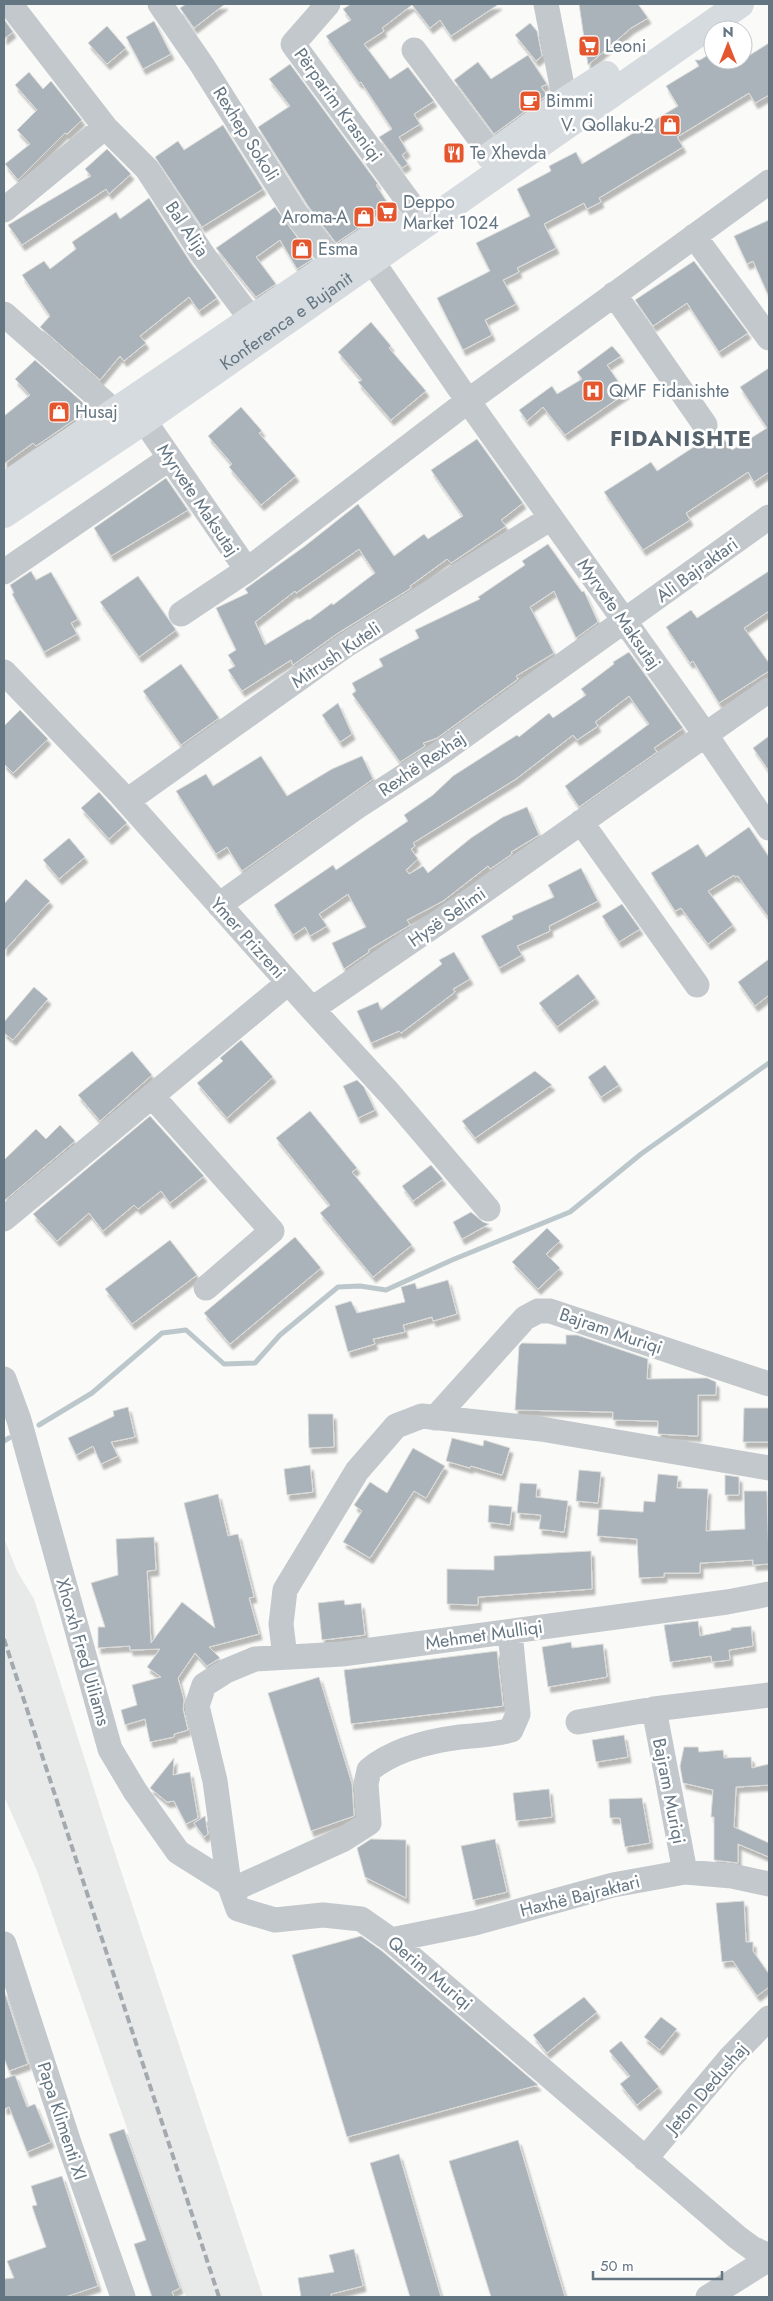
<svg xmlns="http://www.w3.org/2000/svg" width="773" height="2301" font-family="Jost,sans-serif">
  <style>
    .built { fill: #e8e9e9 }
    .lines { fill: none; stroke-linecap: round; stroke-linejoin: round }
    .stream { stroke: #bbc7cb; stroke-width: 5 }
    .building { fill: #aab3b9; stroke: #dcdcda; fill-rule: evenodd; filter: url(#shadow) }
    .minor { stroke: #c3c8cc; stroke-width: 25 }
    .major { stroke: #d6dbdf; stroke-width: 28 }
    .rail { stroke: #a2aab0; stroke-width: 4; stroke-dasharray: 8 4; stroke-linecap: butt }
    .labels { text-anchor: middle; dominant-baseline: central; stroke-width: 5; stroke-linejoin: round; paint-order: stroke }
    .poi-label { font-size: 18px; fill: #657683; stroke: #fff; text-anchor: start }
    .street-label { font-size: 18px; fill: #657683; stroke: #fff }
    .district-label { font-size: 22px; font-weight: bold; letter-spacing: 1px; fill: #57646e; stroke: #fff }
  </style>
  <defs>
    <filter id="shadow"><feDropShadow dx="3" dy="5.5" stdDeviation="1" flood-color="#0004"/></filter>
  </defs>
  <rect width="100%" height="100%" fill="#fafaf8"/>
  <!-- built -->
  <path class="built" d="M4 1538 17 1571 34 1599 103 1817 263 2297H186L37 1871 4 1796Z"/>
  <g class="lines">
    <!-- stream -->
    <path class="stream" d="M39 1425 92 1393 162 1333 186 1330 224 1364 255 1363 280 1335 338 1287 360 1286 386 1290 452 1260 570 1212 641 1154 769 1063
      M4 1441 9 1438"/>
  </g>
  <!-- building -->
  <path class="building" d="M186 4H225L194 28 180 8Z
    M351 4H499L451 36 440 20 430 28 412 5 382 28 384 31 364 44 390 79 408 67 434 101 414 114 420 124 399 137 407 151 402 155 408 164 402 168 379 137 392 129 361 82 359 83 326 36 351 20 343 9Z
    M579 4H638L648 18 631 28 588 65Z
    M4 19 13 32 4 39Z
    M154 21 171 54 143 69 126 37Z
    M530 23 537 31 542 56 536 61 515 35Z
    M107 26 126 48 107 64 88 43Z
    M769 43V95L755 103 749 93 677 137 683 147 599 198 601 202 587 209 584 203 544 224 556 248 517 268 519 272 503 280 516 304 485 320 492 335 463 350 437 298 490 271 476 243 530 216 517 189 551 171 549 166 576 152 582 164 678 106 666 86 699 66 695 60H700L713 52V60H730L734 65Z
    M528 55 547 84 541 87 547 95 494 134 454 80 478 62 491 79Z
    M290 64 378 184 376 185 387 202 370 213 373 218 336 243 308 206 258 127 290 106 269 79Z
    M29 72 43 89 51 81 82 120 67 134 65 133 18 180 5 164 30 144 17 130 37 110 15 85Z
    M223 125 263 189 202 227 155 157 178 141 184 150Z
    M107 149 131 174 109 194 106 189 22 245 8 225 91 176 85 169Z
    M149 198 191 263 217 298 199 311 189 297 140 336 146 343 124 361 120 356 100 380 40 327 50 316 22 275 44 261 50 269 76 249 72 242 116 212 120 219Z
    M275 207 313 259 297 269 280 240 256 257 276 284 256 297 216 248Z
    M769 220V297L753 261 747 264 734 236Z
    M694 261 748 333 719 352 687 303 653 326 635 300Z
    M371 322 391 346 389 348 426 391 391 420 358 382 362 380 338 352Z
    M612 346 621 356 607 365 626 393 565 435 543 407 527 421 519 410 552 386 557 394 582 379 577 372Z
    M35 360 90 409 36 446 33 443 4 464V416L30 395 15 379Z
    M769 368V472L754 482 748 472 686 513 690 520 643 550 604 492 651 462 657 471 706 439 711 448 724 439 732 450 767 428 740 387Z
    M241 407 262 431 259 433 296 476 261 505 229 467 232 464 208 436Z
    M477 439 523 503 501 520 506 526 451 563 447 559 410 586 411 588 338 633 293 665 291 660 242 691 228 670 235 666 228 655 236 650 216 608 248 593 245 589 305 546 358 504 394 556 424 534 428 539 463 516 431 470ZM359 549 375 573 333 605 332 603 309 620 308 619 265 645 255 622 295 591 296 593Z
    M166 478 188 510 111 556 94 528Z
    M548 544 582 592 584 591 598 622 576 638 554 591 530 607 554 653 516 676 518 679 437 738 423 743 425 746 400 762 352 694 356 691 352 683 383 666 379 659 419 638 415 630 480 599 478 597 525 565 522 561Z
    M31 571 36 580 51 572 78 619 71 623 77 634 44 652 12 594 14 593 10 585Z
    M769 571V611L744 628 769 663V671L719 703 693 661 690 663 666 627 691 610 697 618Z
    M138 576 176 630 139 657 100 602Z
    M629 652 683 728 654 748 657 752 579 807 565 786 649 724 629 696 595 722 598 726 577 740 573 735 516 779 413 843 415 846 411 849 418 859 406 870 409 874 423 866 428 873 471 838 503 817 527 807 539 835 511 852 512 854 490 869 488 866 443 901 407 920 410 925 368 950 369 952 344 969 332 943 366 927 348 894 319 914 327 926 310 936 305 927 293 935 274 905 333 865 336 870 408 821 404 815 433 795 453 776 517 735 519 737 549 713 553 718 586 695 581 689 614 664 613 662Z
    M181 664 219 718 181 745 143 691Z
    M338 703 352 734 340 742 322 715Z
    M20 710 48 739 13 773 4 764V726Z
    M769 736V771L753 748Z
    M261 756 287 796 332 769 362 756 373 779 242 871 227 847 216 854 176 791 206 774 213 786Z
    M99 792 127 823 109 839 81 808Z
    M749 827 769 857V918L738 876 735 877 734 875 708 891 733 925 708 944 681 908 675 911 651 873 698 844 706 857Z
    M69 838 85 857 59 879 43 860Z
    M581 868 598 901 549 926 550 931 517 946 522 955 499 968 481 936 513 919 512 916 554 897 548 885Z
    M26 879 50 901 4 951V904Z
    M622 904 640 929 619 942 602 916Z
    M454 952 470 979 453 989 455 992 401 1033 399 1031 371 1043 357 1011 378 1002 381 1010 442 964 439 960Z
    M769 959V995L755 1006 738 982Z
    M578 974 596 998 557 1027 539 1003Z
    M34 987 48 999 13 1040 4 1033V1022Z
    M241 1040 273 1077 227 1118 197 1083 223 1061 220 1058Z
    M132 1051 152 1075 100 1121 78 1095Z
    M605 1065 619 1085 601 1097 588 1077Z
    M535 1071 552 1085 475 1138 462 1121Z
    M357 1080 364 1087 375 1110 358 1118 343 1086Z
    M310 1111 357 1168 352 1172 412 1245 373 1277 320 1213 330 1205 276 1138Z
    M150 1116 204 1176 170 1203 161 1191 138 1209 134 1205 103 1231 89 1213 57 1241 33 1214Z
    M60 1125 75 1141 4 1201V1160L36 1129 46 1139Z
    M431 1165 443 1179 413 1201 402 1186Z
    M471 1212 483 1222 489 1224 462 1239 453 1222Z
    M547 1228 560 1241 546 1254 560 1268 538 1289 512 1262Z
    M295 1237 321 1268 230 1344 204 1313Z
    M170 1240 197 1275 132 1324 105 1289Z
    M448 1280 457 1314 433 1321 432 1317 403 1325 405 1332 373 1339 375 1344 348 1352 335 1306 351 1301 357 1313 405 1302 401 1287 415 1283 417 1289Z
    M566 1335H577L648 1359 647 1379 707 1378 716 1382V1395H698V1436L658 1434V1421L613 1420V1412L515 1410 519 1346 522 1343 566 1344Z
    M128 1407 135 1437 111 1442 118 1456 101 1464 93 1446 76 1455 68 1438 114 1416 113 1411Z
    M744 1408H769V1442H743Z
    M308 1414H333L334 1447 309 1448Z
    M452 1438 483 1446 484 1440 510 1448 502 1475 471 1466 470 1468 446 1461Z
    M413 1448 445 1466 426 1498 414 1491 370 1558 343 1542 362 1511 354 1505 370 1482 387 1493Z
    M310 1465 313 1492 287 1495 284 1469Z
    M579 1470 601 1472 598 1503 576 1501Z
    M658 1474 678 1476 677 1488 708 1489 706 1531 745 1529 744 1491H767L769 1564 753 1565V1560L700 1563V1573H664V1577L639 1578 637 1539 597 1536 599 1509 643 1512 644 1501 655 1502Z
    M725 1475 739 1477V1495H725Z
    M520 1483 537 1484 536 1497 568 1501 564 1532 539 1529 541 1515 517 1513Z
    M218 1494 228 1536 238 1534 254 1597 249 1598 259 1634 209 1647 220 1658 207 1666 195 1653 178 1678 184 1700 183 1709 188 1730 174 1734V1737L150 1742 145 1719 125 1725 121 1710 137 1705 132 1685 161 1677 147 1667 160 1649 130 1650V1646L98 1648V1627H105L91 1583 118 1575 116 1539 154 1537 156 1570 147 1571 151 1643 182 1602 215 1628 184 1503Z
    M489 1505 512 1507 510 1525 488 1522Z
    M591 1551 592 1589 478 1597V1605L447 1604V1569L494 1570V1556Z
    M344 1600 345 1605 361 1603 365 1635 322 1640 318 1603Z
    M698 1621 700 1636 731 1630V1628L751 1626 753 1646 729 1650 730 1660 712 1662 711 1656 670 1662 664 1625Z
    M571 1642 572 1648 603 1644 607 1677 548 1687 542 1647Z
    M497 1651 503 1706 351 1724 344 1670Z
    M319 1677 352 1784 354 1816 311 1831 268 1693Z
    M624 1735 628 1757 596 1762 592 1740Z
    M684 1747H698L699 1752 723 1750 724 1758 751 1757 752 1768 769 1764V1785L736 1787 734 1827 769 1843V1857L738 1844V1863L714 1860V1817H711L713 1790 683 1783 680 1766Z
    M174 1758 173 1775 190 1772 198 1818 186 1824 174 1801 167 1802 150 1788Z
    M549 1789 552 1817 516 1821 513 1793Z
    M642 1798 650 1843 625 1847 620 1818H610L609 1799Z
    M205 1816 208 1834 204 1837 194 1823Z
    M371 1839 406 1840V1898L365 1877 357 1848Z
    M495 1839 507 1892 473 1900 461 1846Z
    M744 1901 746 1942H753V1951L769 1974V1987L757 1996 733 1961 722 1962 716 1903Z
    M361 1936 382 1951 538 2085 347 2137 292 1955Z
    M4 1990 28 2064 9 2071 4 2058Z
    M584 1997 597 2012 547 2053 533 2035Z
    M661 2017 677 2029 660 2050 644 2037Z
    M621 2041 659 2087 637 2105 620 2084 630 2076 609 2051Z
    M15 2075 27 2107 35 2104 51 2142 27 2152 9 2107 4 2109V2079Z
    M124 2129 180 2288 172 2292 174 2297H152L134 2244 146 2240 109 2134Z
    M518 2140 565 2297H491L449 2161Z
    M399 2154 441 2297H410L370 2163Z
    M62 2176 98 2286 65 2297H4V2279L14 2278 7 2261 46 2247 32 2206 37 2205 31 2186Z
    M354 2249 363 2286 331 2294V2297H301L298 2278 334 2272 329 2255Z"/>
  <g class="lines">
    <!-- minor -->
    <path class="minor" d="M10 4 105 127 147 169 203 255 263 335
      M160 4 202 65 296 214 334 263
      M328 4 293 44 414 209
      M546 4 565 101 575 116
      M414 50 492 155
      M4 210 105 127
      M694 236 769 338
      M372 261 468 401 705 734 769 828
      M614 294 705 425
      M4 314 114 411
      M130 406 150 429 247 570 468 401 769 182
      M4 572 170 458
      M181 614 247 570
      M4 672 118 791 312 1009 390 1094 488 1209
      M127 801 346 645 551 518
      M581 822 697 985
      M219 905 355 808 440 753 769 517
      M312 1009 464 905 769 690
      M152 1096 272 1231 206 1288
      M4 1219 288 983
      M4 1379 19 1420 110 1749 135 1791 178 1852 229 1884
      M435 1418 525 1318 538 1311H550L769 1384
      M769 1594 727 1602 342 1654 255 1659 226 1671 204 1685 197 1706 215 1781 229 1884 238 1909 275 1920 323 1915 361 1919 391 1940 737 2237 752 2248 769 2256
      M285 1657 281 1624 285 1590 357 1471 396 1426 422 1416 541 1429 769 1468
      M654 1709 769 1695
      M578 1722 654 1709 685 1872
      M232 1890 344 1839 369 1823 366 1784 369 1770C393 1750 429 1741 460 1737 478 1735 494 1735 511 1730L518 1714 510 1632
      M391 1940 475 1923 613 1885 685 1872 732 1876 769 1884
      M4 1944 69 2143 123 2297
      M645 2159 730 2058 769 2018
      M708 2297 769 2259"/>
    <!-- major -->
    <g class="major">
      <path d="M490 156 565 101 606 75"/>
      <path d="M4 487 393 223"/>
      <path id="s1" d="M4 514 143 421 740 4"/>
    </g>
    <!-- rail -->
    <path class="rail" d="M4 1639 219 2297"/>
  </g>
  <!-- icons -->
  <defs>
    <g id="supermarket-square" transform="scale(1.125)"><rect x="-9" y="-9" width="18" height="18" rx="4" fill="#e4572e" stroke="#fff"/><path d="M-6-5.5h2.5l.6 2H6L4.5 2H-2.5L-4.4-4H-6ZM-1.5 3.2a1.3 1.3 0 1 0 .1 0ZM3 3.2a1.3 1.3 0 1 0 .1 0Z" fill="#fff"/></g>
    <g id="cafe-square" transform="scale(1.125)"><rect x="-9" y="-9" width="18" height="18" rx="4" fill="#e4572e" stroke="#fff"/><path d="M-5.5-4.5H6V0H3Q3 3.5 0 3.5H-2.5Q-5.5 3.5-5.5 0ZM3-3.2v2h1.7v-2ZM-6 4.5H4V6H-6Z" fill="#fff"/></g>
    <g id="shop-square" transform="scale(1.125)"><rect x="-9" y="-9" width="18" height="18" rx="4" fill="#e4572e" stroke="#fff"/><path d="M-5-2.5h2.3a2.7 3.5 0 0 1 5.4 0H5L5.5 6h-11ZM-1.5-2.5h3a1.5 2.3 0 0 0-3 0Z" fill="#fff"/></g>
    <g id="restaurant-square" transform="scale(1.125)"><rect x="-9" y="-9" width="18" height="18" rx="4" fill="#e4572e" stroke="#fff"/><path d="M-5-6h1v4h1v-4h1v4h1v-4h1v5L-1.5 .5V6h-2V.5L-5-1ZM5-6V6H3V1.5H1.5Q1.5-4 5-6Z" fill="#fff"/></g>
    <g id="hospital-square" transform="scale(1.125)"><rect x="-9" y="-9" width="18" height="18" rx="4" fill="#e4572e" stroke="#fff"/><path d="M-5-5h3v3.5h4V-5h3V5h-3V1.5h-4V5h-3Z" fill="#fff"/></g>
  </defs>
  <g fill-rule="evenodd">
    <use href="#supermarket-square" x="589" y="46"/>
    <use href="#cafe-square" x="530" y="101"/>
    <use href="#shop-square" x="670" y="125"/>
    <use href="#restaurant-square" x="454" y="153"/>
    <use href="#supermarket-square" x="387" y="212"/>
    <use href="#shop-square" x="364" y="217"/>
    <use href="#shop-square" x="302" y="249"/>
    <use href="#hospital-square" x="593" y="391"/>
    <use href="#shop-square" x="59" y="412"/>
  </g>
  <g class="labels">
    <!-- poi labels -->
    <g class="poi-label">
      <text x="605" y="46">Leoni</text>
      <text x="546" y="101">Bimmi</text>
      <text x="654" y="125" text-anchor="end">V. Qollaku-2</text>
      <text x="470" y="153">Te Xhevda</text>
      <text x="403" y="202">Deppo<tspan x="403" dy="21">Market 1024</tspan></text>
      <text x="348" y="217" text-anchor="end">Aroma-A</text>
      <text x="318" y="249">Esma</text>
      <text x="609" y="391">QMF Fidanishte</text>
      <text x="75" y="412">Husaj</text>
    </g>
    <!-- street labels -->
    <g class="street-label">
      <text transform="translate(338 105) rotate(54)">Përparim Krasniqi</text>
      <text transform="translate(246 134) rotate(58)">Rexhep Sokoli</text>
      <text transform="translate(187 229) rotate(56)">Bal Alija</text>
      <text stroke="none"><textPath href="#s1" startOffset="342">Konferenca e Bujanit</textPath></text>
      <text transform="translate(198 500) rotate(56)">Myrvete Maksutaj</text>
      <text transform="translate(697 570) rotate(-36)">Ali Bajraktari</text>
      <text transform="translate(619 614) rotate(55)">Myrvete Maksutaj</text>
      <text transform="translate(336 655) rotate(-34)">Mitrush Kuteli</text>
      <text transform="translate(422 764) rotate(-34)">Rexhë Rexhaj</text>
      <text transform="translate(447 917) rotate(-35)">Hysë Selimi</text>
      <text transform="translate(248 938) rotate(48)">Ymer Prizreni</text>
      <text transform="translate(611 1331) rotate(19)">Bajram Muriqi</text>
      <text transform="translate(484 1635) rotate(-8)">Mehmet Mulliqi</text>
      <text transform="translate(83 1652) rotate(74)">Xhorxh Fred Uiliams</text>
      <text transform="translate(669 1791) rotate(79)">Bajram Muriqi</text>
      <text transform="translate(580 1896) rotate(-14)">Haxhë Bajraktari</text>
      <text transform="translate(430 1973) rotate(40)">Qerim Muriqi</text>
      <text transform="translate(707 2088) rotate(-49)">Jeton Dedushaj</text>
      <text transform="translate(62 2121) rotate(72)">Papa Klimenti XI</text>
    </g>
    <!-- district labels -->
    <g class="district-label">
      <text x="681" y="438">FIDANISHTE</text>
    </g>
  </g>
  <!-- border -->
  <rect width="773" height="2301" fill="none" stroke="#657683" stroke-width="10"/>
  <!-- north arrow -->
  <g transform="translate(728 45)"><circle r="24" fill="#ffffff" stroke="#c1c8cd"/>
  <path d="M0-4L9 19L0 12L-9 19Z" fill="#e4572e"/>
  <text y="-8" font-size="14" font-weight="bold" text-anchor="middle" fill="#657683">N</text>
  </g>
  <!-- scale -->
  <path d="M593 2271v8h129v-8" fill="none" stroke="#657683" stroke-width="2.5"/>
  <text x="600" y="2271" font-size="15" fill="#657683" stroke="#ffffff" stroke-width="4" paint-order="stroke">50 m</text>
</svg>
